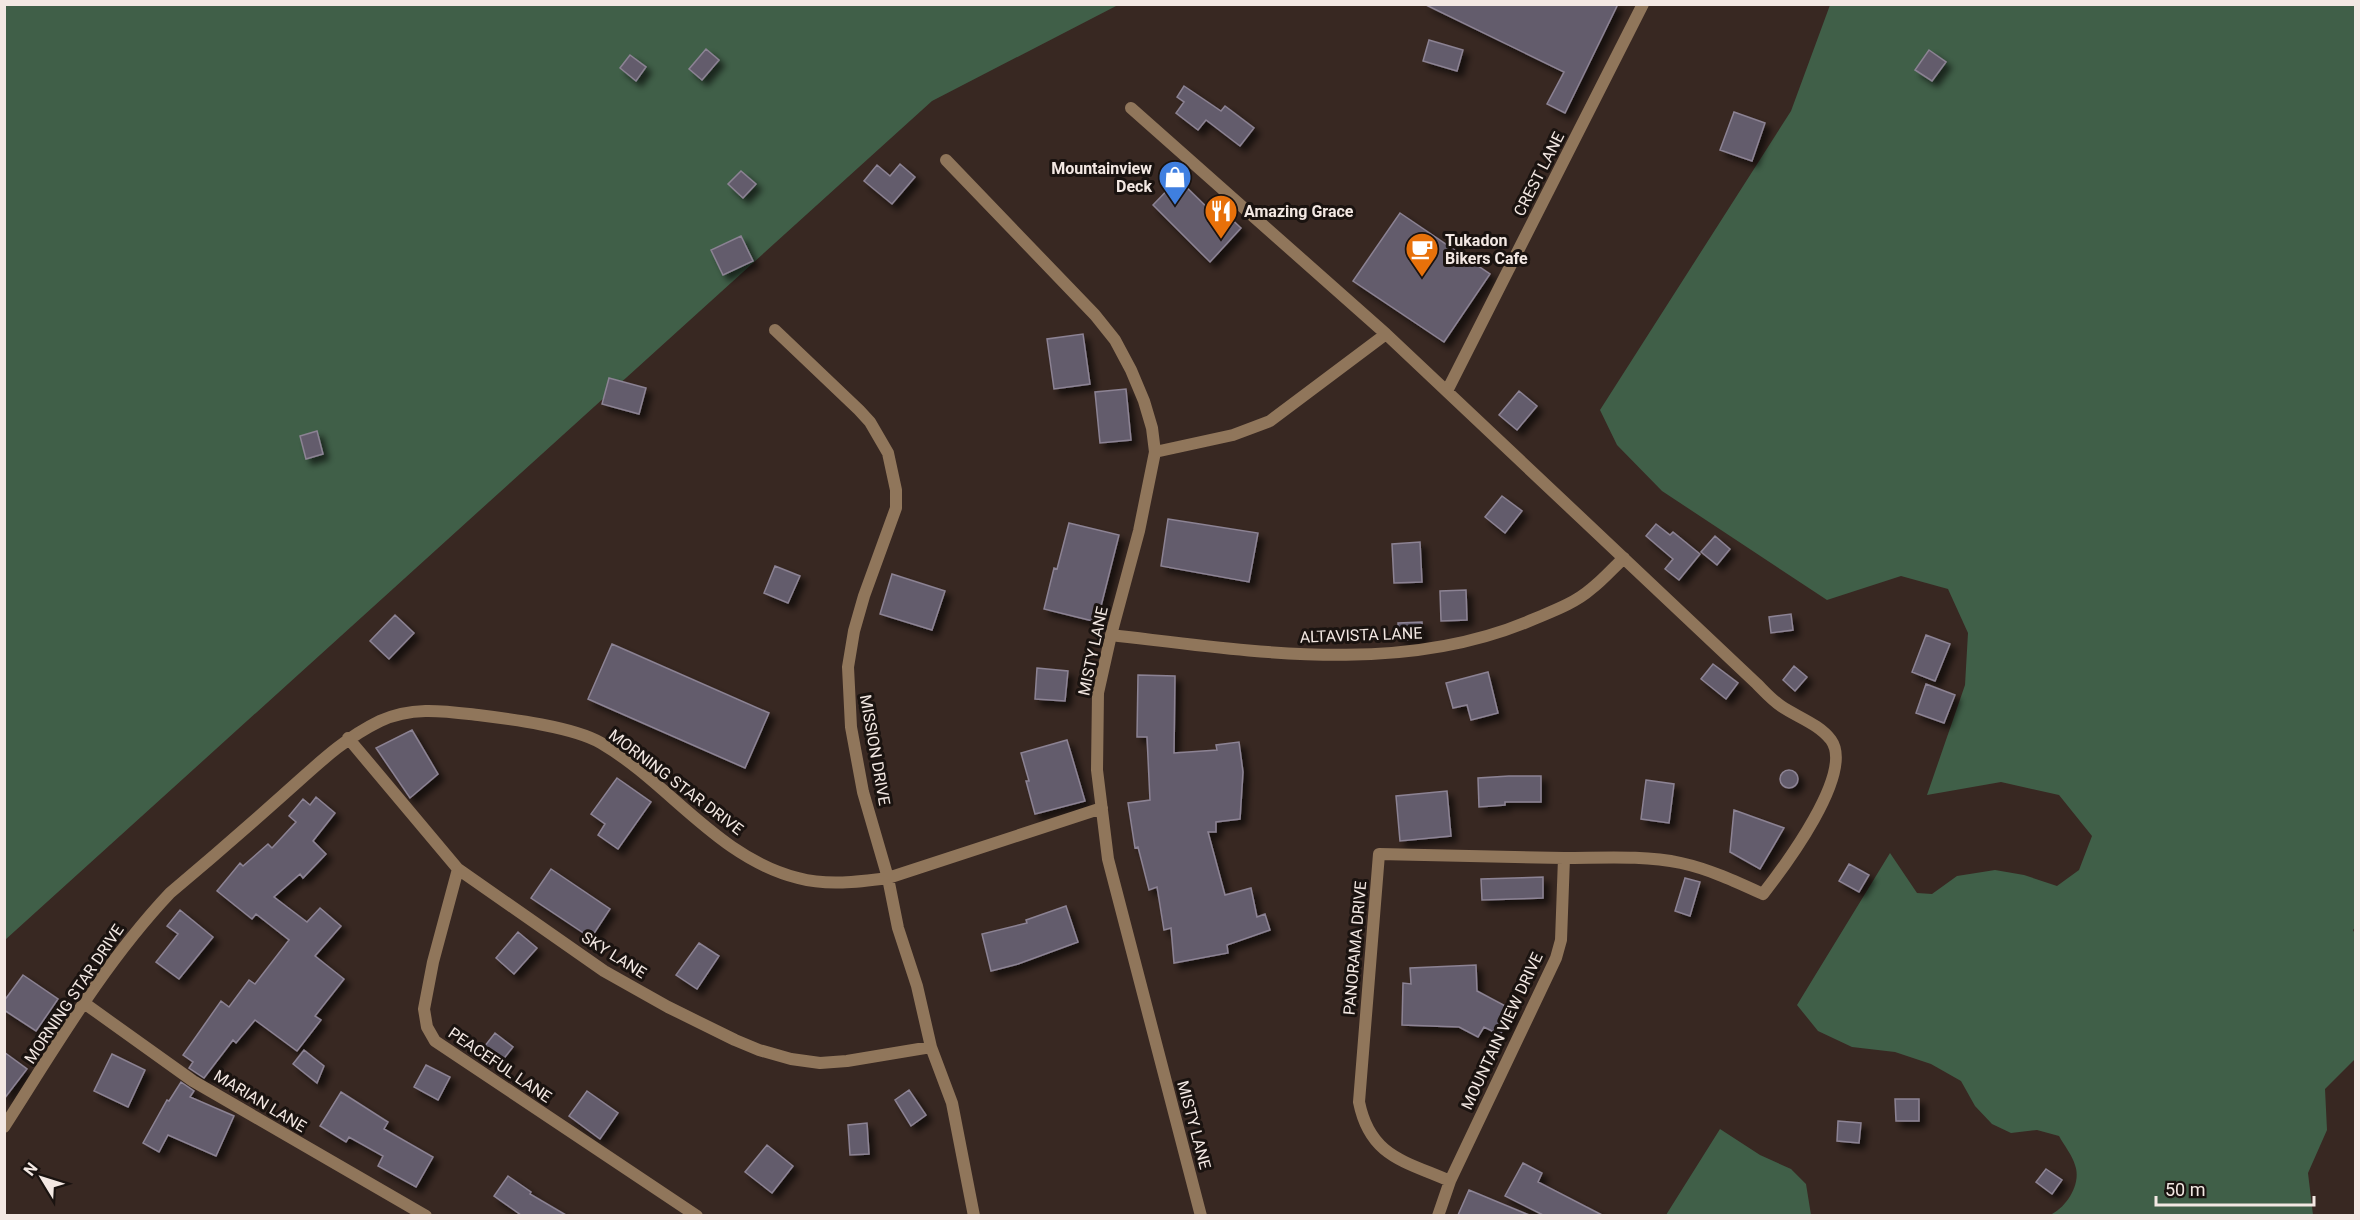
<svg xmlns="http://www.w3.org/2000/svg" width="2360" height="1220" font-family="Roboto,sans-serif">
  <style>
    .forest { fill: #405f48 }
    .building { fill: #645c6c; stroke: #8c8394; stroke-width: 1.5; filter: url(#shadow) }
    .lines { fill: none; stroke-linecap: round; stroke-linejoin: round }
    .minor { stroke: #90765b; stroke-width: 12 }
    .labels { text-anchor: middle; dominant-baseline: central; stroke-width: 6; stroke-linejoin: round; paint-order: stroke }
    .poi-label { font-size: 16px; font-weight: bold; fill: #f3e8e3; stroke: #1a1310; text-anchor: start }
    .street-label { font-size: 16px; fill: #f3e8e3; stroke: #1a1310 }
  </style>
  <defs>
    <filter id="shadow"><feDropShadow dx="5.5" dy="5.5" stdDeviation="3" flood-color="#0009"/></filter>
  </defs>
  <rect width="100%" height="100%" fill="#382822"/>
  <!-- forest -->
  <path class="forest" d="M5 5H1118L932 101 5 940Z
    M1830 5H2355L2356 926 2353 930 2356 936V1058L2325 1089 2327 1130 2308 1173 2313 1215H2050C2066 1208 2082 1184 2075 1165 2072 1155 2064 1145 2059 1136L2037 1130 2011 1133 1992 1124 1975 1106 1961 1081 1931 1064 1895 1052 1852 1047 1818 1031 1797 1005 1890 853 1917 893 1932 894 1957 876 1995 870 2024 875 2057 886 2079 870 2092 836 2059 795 2001 782 1927 795 1965 685 1968 633 1948 589 1901 576 1827 600 1662 491 1617 445 1600 410 1791 111Z
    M1720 1129 1760 1155 1791 1169 1806 1184 1811 1215H1666Z"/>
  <!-- building -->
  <path class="building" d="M1424 4H1618L1565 113 1547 104 1564 72Z
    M1429 40 1463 50 1457 71 1423 61Z
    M706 49 719 60 702 80 689 69Z
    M1929 50 1946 62 1932 81 1915 70Z
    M630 55 646 67 636 81 620 68Z
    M1184 86 1221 111 1225 106 1254 128 1240 146 1206 120 1198 130 1176 113 1184 102 1177 97Z
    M1734 112 1765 123 1752 161 1720 150Z
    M900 164 915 177 892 204 864 181 877 165 890 176Z
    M741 171 756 184 743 198 728 184Z
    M1178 179 1221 221 1227 215 1241 228 1210 262 1153 205Z
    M1400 213 1490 274 1444 342 1353 281Z
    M741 236 753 261 723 275 711 250Z
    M1083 334 1090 384 1054 389 1047 339Z
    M609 378 646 388 639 414 602 404Z
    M1126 389 1131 440 1100 443 1095 392Z
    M1519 391 1537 406 1517 430 1499 415Z
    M317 431 323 454 306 459 300 436Z
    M1502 496 1522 511 1505 533 1485 517Z
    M1168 519 1258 533 1249 582 1161 566Z
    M1069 523 1119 535 1097 622 1044 609 1054 568 1057 569Z
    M1656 524 1670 535 1673 532 1700 554 1679 580 1665 569 1673 559 1646 536Z
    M1715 536 1730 549 1717 565 1701 552Z
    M1420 542 1422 582 1394 583 1392 544Z
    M775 566 800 576 788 603 764 593Z
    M892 574 945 591 932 630 880 614Z
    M1466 590 1467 620 1441 621 1440 591Z
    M1791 614 1793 630 1771 633 1769 617Z
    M395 615 414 633 389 659 370 641Z
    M1422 622 1423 639 1399 640 1398 623Z
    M1926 635 1950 644 1935 681 1912 672Z
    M612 644 769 713 745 768 588 699Z
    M1713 664 1738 683 1726 699 1701 679Z
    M1794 666 1807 677 1795 691 1783 680Z
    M1037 668 1068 671 1065 701 1035 699Z
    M1488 672 1498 713 1471 720 1467 705 1453 708 1446 683Z
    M1138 675 1175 676 1174 753 1217 750 1216 745 1239 742 1243 772 1240 819 1216 822V832H1208L1225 895 1251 888 1257 917 1265 914 1270 930 1227 945 1228 953 1174 963 1171 928 1164 930 1157 887 1149 890 1138 847 1135 848 1128 803 1150 800 1147 737H1137Z
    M1926 684 1955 695 1944 723 1916 713Z
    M412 730 438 774 410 798 376 748Z
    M1067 740 1085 801 1035 814 1026 781H1029L1021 753Z
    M1780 779a9 9 0 1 1 18 0a9 9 0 1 1-18 0Z
    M1509 776H1541V802H1505V805L1479 807 1478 778Z
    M617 778 651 802 618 849 598 835 605 824 591 814Z
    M1646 780 1674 784 1669 823 1641 819Z
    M1447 791 1451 836 1400 841 1396 796Z
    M316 797 335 813 313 841 326 854 303 878 300 874 274 897 307 922 320 908 341 926 315 956 344 979 315 1016 321 1020 297 1051 255 1020 236 1043 233 1040 204 1078 189 1068 193 1062 183 1055 221 1001 229 1007 249 980 255 984 289 940 256 914 252 919 217 891 240 863 243 866 268 844 272 848 296 822 289 816 303 799 310 805Z
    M1734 810 1784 828 1760 869 1730 852Z
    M1849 864 1869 875 1859 892 1839 881Z
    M551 869 610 909 591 938 531 898Z
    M1543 877V898L1482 900 1481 879Z
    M1685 878 1700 882 1690 916 1675 911Z
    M1066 906 1078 942 1018 964 991 971 982 934 1027 923 1026 920Z
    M180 910 213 937 179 979 156 962 178 934 167 926Z
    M518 932 537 948 514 974 496 958Z
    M699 943 719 956 697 989 676 975Z
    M1476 965 1477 991 1513 1010 1500 1035 1484 1027 1478 1037 1459 1027 1402 1025 1403 983 1411 984 1410 968Z
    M23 975 58 999 36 1031 4 1010V1001Z
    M495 1033 513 1047 502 1061 484 1047Z
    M304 1050 324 1066 317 1083 293 1064Z
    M4 1052 27 1069 4 1099Z
    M112 1054 145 1070 128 1107 94 1091Z
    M426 1065 450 1077 438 1100 414 1087Z
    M181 1082 194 1091 190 1097 234 1116 216 1156 168 1135 159 1152 143 1143 167 1100 169 1101Z
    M909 1090 926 1115 911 1126 895 1100Z
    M587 1091 618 1113 600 1139 569 1116Z
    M341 1092 388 1122 384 1129 433 1157 416 1187 378 1166 383 1156 349 1137 346 1142 320 1126Z
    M1895 1099H1919V1121H1896Z
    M1838 1121 1861 1123 1859 1143 1837 1141Z
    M867 1123 869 1154 850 1155 848 1125Z
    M767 1145 793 1166 772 1193 745 1172Z
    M1523 1163 1542 1173 1538 1182 1602 1215H1543L1505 1196Z
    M2046 1169 2062 1180 2052 1194 2036 1182Z
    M508 1176 531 1192 530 1194 566 1215H521L494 1196Z
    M1469 1190 1529 1215H1458Z"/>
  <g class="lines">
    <!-- minor -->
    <path class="minor" d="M1131 108 1386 334 1757 684C1765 692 1772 700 1781 706 1797 717 1819 724 1831 740 1855 773 1784 867 1763 894 1737 882 1709 869 1681 863 1643 855 1602 858 1564 858L1561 940 1556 958 1450 1181 1438 1216
      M946 160 1095 315 1115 340 1131 370 1144 401 1152 428 1155 452 1139 531 1111 635 1098 693 1097 770 1108 859 1201 1216
      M775 330 859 410 870 422 888 453 896 490V508L864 596 854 631 848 667 851 727 863 792 888 878 898 928 917 986 931 1047 952 1103 974 1216
      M1447 391 1643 4
      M1155 452 1233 435 1270 421 1386 334
      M1111 635C1251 651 1401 677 1534 619 1553 611 1575 603 1591 589 1603 580 1613 568 1624 558
      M348 738 458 869 604 971 668 1007 735 1040 759 1050 791 1059 820 1063 847 1061 931 1047
      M458 869 433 962 424 1009 427 1027 435 1041 697 1216
      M84 1003 193 1081 426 1216
      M4 1127C56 1046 104 963 170 893 208 861 246 828 283 795 315 767 341 740 380 721 412 706 444 711 478 715 510 719 574 727 601 743 669 783 718 858 798 878 827 886 858 882 888 878L1102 808
      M1450 1181C1405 1161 1370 1157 1359 1102L1379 854 1564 858"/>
  </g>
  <!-- icons -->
  <defs>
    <g id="shop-pin" transform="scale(1.725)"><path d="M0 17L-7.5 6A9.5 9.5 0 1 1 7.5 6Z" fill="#3f7fe0" stroke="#1a1310"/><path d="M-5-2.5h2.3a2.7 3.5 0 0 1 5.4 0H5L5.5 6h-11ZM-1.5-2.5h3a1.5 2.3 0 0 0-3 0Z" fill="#fff"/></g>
    <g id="restaurant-pin" transform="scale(1.725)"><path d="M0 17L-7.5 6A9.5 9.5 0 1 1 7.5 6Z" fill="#e8710a" stroke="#1a1310"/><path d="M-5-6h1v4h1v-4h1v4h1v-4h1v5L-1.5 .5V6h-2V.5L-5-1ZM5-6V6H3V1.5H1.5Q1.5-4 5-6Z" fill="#fff"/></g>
    <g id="cafe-pin" transform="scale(1.725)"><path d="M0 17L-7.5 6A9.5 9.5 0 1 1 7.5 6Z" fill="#e8710a" stroke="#1a1310"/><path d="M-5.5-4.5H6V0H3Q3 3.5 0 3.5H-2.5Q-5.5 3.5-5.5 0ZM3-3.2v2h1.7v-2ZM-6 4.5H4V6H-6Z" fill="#fff"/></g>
  </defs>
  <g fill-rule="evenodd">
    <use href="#shop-pin" x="1175" y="177"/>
    <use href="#restaurant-pin" x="1221" y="211"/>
    <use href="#cafe-pin" x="1422" y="249"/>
  </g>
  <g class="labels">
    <!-- poi labels -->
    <g class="poi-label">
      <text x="1152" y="168" text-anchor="end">Mountainview<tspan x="1152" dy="18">Deck</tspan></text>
      <text x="1244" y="211">Amazing Grace</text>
      <text x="1445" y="240">Tukadon<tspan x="1445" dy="18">Bikers Cafe</tspan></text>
    </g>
    <!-- street labels -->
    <g class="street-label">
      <text transform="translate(1539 174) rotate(-63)">CREST LANE</text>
      <text transform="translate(1361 635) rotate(-2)">ALTAVISTA LANE</text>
      <text transform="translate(1093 651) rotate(-78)">MISTY LANE</text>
      <text transform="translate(875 750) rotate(80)">MISSION DRIVE</text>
      <text transform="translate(676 782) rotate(37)">MORNING STAR DRIVE</text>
      <text transform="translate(1355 948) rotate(-85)">PANORAMA DRIVE</text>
      <text transform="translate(614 955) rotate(32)">SKY LANE</text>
      <text transform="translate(74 994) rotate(-56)">MORNING STAR DRIVE</text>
      <text transform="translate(1502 1031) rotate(-65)">MOUNTAIN VIEW DRIVE</text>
      <text transform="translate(500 1065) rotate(34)">PEACEFUL LANE</text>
      <text transform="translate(260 1101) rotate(31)">MARIAN LANE</text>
      <text transform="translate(1194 1125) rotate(75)">MISTY LANE</text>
    </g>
  </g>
  <!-- border -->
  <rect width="2360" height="1220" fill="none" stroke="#f3e8e3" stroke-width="12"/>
  <!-- north arrow -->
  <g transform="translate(42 1178) rotate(308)" stroke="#1a1310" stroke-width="4.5" paint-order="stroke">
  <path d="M0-4.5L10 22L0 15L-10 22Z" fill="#f3e8e3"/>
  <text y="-9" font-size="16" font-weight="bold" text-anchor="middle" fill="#f3e8e3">N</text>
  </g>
  <!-- scale -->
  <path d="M2156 1196v9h158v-9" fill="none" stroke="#f3e8e3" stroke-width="3"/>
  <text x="2165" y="1196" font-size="18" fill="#f3e8e3" stroke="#1a1310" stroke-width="4.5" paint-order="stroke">50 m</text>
</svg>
